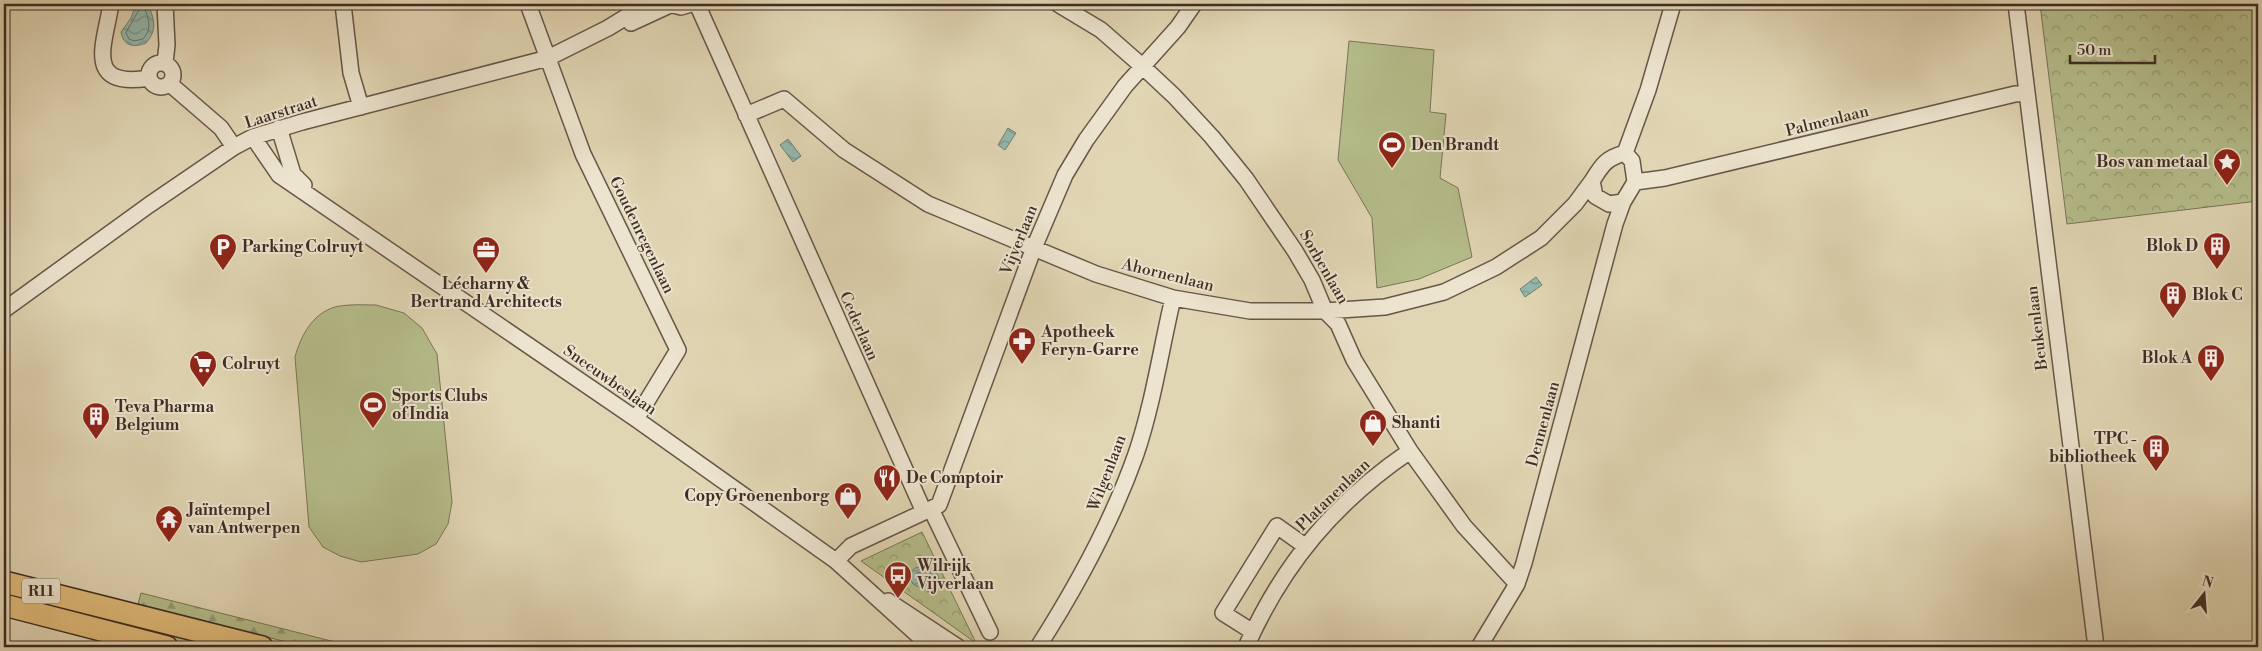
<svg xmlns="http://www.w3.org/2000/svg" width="2262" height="651" font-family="'Libre Bodoni',serif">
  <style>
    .grass { fill: url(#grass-tufts); stroke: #797558 }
    .forest { fill: url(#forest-firs); stroke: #797558 }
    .park { fill: url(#park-crowns); stroke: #797558 }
    .garden { fill: #b5bd8b; stroke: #797558 }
    .water { fill: url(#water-waves); stroke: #718177 }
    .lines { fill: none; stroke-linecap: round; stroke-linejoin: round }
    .shore { stroke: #68736a; stroke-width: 1 }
    .minor-casing { stroke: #665748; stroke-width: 18 }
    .highway-casing { stroke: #3d2d24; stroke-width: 24 }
    .minor { stroke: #ece4ce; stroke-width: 15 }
    .highway { stroke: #e0bb7a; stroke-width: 21 }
    .labels { text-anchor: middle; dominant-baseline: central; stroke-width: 4; stroke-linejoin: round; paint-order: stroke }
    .shield { fill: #ece4ce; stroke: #726457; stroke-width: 1 }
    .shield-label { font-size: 15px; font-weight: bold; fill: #3d2d24 }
    .street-label { font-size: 16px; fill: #3d2d24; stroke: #ece4ce }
    .poi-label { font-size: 16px; font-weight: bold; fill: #3d2d24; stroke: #ece4ce; text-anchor: start }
  </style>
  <defs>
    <pattern id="grass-tufts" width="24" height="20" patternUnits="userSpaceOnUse" patternTransform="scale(1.25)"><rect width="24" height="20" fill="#b5bd8b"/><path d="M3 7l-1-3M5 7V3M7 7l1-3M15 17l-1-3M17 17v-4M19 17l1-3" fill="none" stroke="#949a71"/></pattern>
    <pattern id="forest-firs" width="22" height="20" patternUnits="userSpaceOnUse" patternTransform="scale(1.25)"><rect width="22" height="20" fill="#b5bd8b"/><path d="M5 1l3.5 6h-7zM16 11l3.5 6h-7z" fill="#949a71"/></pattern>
    <pattern id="park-crowns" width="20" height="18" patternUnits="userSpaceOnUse" patternTransform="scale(1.25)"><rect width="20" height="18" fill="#b5bd8b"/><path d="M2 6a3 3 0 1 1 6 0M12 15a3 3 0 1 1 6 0" fill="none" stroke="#949a71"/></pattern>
    <pattern id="water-waves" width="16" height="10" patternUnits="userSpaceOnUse" patternTransform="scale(1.25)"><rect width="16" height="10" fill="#94b9af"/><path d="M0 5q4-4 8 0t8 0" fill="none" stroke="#7a978e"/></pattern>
  </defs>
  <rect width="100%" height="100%" fill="#e1d6b4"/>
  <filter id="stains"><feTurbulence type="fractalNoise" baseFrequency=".004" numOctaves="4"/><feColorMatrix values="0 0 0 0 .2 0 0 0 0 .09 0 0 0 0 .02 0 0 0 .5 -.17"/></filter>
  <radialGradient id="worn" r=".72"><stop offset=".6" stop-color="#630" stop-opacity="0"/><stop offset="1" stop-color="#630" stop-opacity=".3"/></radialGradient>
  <!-- grass -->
  <path class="grass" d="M4 590 232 647H192L4 599Z"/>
  <!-- forest -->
  <path class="forest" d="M141 593 355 647H306L138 604Z"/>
  <!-- park -->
  <path class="park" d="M2040 4H2258V201L2067 224Z
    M922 532 976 643 861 561Z"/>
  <!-- garden -->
  <path class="garden" d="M1349 41 1434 50 1430 112 1446 114 1440 178 1458 188 1472 257 1419 279 1377 288 1372 218 1338 160Z
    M376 305 404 313 422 328 437 354 452 502 448 524 436 544 418 554 361 562 340 556 323 547 309 527 295 357C301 335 314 310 340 306 352 304 364 305 376 305Z"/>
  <!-- water -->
  <path class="water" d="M136 4H148C154 19 158 29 146 43 134 48 123 46 121 32L131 18Z
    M1008 128 1016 133 1005 150 998 145Z
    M788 139 801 156 793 162 780 145Z
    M1536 277 1542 285 1525 297 1520 289Z
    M933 565 941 583 936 591 931 593 913 584 908 574 915 568Z"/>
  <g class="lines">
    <!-- shore -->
    <path class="shore" d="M140 9H145C149 21 152 29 143 39L134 41 129 39 126 33Z
      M930 572 935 582 932 587 917 580 915 576 917 573Z"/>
    <!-- minor casing -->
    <g class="minor-casing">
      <path id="minor" d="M111 4C105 43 83 89 149 78
        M343 4 351 73 361 107
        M528 4 583 154 678 350 636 419
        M669 4 681 7 691 4
        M697 4 924 512
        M1058 4 1101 30 1142 66 1174 96 1212 137 1246 179 1295 251 1312 280 1325 311 1338 324 1354 360 1410 451 1464 526 1517 584
        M2016 4 2096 647
        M631 23 670 5
        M149 75a12 12 0 1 1 24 0a12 12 0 1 1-24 0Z
        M165 63 167 45 165 4
        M170 84 221 128 234 147
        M746 115 784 99 844 150 928 204 1096 274 1173 298 1250 311H1325L1385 307 1444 292 1496 267 1541 238 1575 204 1592 181
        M279 128 293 174 304 185
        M253 137 279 175 636 419 836 561 931 647
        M1625 153 1648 90 1673 4
        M1625 153 1632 161 1635 182 1623 202 1609 204 1595 196 1592 181C1602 165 1606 158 1625 153Z
        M1635 182 1665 178 2015 94 2027 93
        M4 310 149 205 234 147 253 137 302 122 548 58 608 28 647 4
        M931 509 990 632
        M836 561 851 546 939 505 1033 250 1065 175 1086 140 1125 86 1178 27 1194 4
        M888 601 958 647
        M1253 632 1223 613 1277 526 1305 546
        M1038 647C1077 586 1112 522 1136 454 1153 404 1161 349 1173 298
        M1246 647C1283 564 1335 502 1410 451
        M1479 647 1517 584 1524 563 1615 224 1623 202"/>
    </g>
    <!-- highway casing -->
    <g class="highway-casing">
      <path id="highway" d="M4 582 262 647
        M4 605 167 647"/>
    </g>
    <!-- minor -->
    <use href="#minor" class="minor"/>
    <!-- highway -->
    <use href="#highway" class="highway"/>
  </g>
  <!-- icons -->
  <defs>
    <g id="stadium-pin" transform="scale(1.4375)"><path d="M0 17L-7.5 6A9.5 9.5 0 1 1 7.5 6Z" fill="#8f2418" stroke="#ece4ce"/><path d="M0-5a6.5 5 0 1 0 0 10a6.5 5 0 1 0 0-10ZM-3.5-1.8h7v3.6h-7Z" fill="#fff"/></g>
    <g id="sight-pin" transform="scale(1.4375)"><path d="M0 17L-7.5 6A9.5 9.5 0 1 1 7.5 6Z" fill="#8f2418" stroke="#ece4ce"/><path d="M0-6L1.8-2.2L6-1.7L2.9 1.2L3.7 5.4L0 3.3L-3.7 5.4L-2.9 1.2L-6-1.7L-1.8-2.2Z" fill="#fff"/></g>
    <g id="building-pin" transform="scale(1.4375)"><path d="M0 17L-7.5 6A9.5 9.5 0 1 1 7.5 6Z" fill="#8f2418" stroke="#ece4ce"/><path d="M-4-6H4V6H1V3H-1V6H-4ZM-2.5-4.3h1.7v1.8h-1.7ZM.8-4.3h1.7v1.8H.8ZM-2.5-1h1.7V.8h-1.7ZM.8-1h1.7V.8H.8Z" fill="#fff"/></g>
    <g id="parking-pin" transform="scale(1.4375)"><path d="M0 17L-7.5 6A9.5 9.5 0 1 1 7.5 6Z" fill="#8f2418" stroke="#ece4ce"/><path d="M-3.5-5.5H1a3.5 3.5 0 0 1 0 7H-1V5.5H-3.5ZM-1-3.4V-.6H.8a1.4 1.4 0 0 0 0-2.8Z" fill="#fff"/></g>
    <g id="office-pin" transform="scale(1.4375)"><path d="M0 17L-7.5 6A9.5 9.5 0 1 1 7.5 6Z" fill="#8f2418" stroke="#ece4ce"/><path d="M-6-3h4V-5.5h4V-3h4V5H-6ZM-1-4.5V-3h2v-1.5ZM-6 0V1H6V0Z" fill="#fff"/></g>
    <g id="pharmacy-pin" transform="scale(1.4375)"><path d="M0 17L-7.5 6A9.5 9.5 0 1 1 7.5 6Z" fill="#8f2418" stroke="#ece4ce"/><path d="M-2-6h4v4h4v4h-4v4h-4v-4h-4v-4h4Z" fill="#fff"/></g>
    <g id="supermarket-pin" transform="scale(1.4375)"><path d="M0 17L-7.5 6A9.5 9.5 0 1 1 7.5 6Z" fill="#8f2418" stroke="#ece4ce"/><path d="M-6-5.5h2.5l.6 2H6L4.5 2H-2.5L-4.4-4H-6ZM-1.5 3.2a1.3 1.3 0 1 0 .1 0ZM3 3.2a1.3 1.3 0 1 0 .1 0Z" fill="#fff"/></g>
    <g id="shop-pin" transform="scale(1.4375)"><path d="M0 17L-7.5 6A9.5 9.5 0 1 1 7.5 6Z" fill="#8f2418" stroke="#ece4ce"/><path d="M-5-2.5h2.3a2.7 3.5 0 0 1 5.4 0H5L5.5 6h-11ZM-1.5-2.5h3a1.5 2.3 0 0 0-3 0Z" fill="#fff"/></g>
    <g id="restaurant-pin" transform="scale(1.4375)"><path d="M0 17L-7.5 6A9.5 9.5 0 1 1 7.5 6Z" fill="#8f2418" stroke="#ece4ce"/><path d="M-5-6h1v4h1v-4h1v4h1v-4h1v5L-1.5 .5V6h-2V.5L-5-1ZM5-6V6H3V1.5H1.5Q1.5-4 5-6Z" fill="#fff"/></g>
    <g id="temple-pin" transform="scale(1.4375)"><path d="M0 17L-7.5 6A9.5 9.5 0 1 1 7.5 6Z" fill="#8f2418" stroke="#ece4ce"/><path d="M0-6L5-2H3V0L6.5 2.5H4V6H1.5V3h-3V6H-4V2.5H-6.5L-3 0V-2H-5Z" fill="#fff"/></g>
    <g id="bus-pin" transform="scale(1.4375)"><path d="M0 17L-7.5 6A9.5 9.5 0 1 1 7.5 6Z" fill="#8f2418" stroke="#ece4ce"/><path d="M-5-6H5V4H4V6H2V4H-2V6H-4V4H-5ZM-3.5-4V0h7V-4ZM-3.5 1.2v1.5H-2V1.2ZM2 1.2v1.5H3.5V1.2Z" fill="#fff"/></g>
  </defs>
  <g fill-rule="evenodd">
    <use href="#stadium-pin" x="1392" y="145"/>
    <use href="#sight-pin" x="2227" y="162"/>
    <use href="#building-pin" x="2217" y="246"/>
    <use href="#parking-pin" x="223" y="247"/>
    <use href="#office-pin" x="486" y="250"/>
    <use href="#building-pin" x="2173" y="295"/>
    <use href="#pharmacy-pin" x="1022" y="341"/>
    <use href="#building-pin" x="2211" y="358"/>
    <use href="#supermarket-pin" x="203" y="364"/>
    <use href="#stadium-pin" x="373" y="405"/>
    <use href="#building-pin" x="96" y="416"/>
    <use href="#shop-pin" x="1373" y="423"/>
    <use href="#building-pin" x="2156" y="448"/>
    <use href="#restaurant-pin" x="887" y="478"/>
    <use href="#shop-pin" x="848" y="496"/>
    <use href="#temple-pin" x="169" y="519"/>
    <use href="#bus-pin" x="898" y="575"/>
  </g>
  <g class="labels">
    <!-- shield labels -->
    <rect class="shield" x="22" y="578.5" width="38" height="25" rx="4"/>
    <g class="shield-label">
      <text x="41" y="591">R11</text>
    </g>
    <!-- street labels -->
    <g class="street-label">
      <text transform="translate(281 112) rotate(-18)">Laarstraat</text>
      <text transform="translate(1827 121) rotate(-14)">Palmenlaan</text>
      <text transform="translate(642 235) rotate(64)">Goudenregenlaan</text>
      <text transform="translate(1019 240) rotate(-68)">Vijverlaan</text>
      <text transform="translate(1324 267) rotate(60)">Sorbenlaan</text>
      <text transform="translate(1168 275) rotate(14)">Ahornenlaan</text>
      <text transform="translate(859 326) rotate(66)">Cederlaan</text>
      <text transform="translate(2037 328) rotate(-97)">Beukenlaan</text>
      <text transform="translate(610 380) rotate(35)">Sneeuwbeslaan</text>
      <text transform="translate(1543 424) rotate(-75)">Dennenlaan</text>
      <text transform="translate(1107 473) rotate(-69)">Wilgenlaan</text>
      <text transform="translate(1333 495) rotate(-44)">Platanenlaan</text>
    </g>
    <!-- poi labels -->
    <g class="poi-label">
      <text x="1411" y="145">Den Brandt</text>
      <text x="2208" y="162" text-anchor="end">Bos van metaal</text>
      <text x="2198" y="246" text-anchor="end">Blok D</text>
      <text x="242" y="247">Parking Colruyt</text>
      <text x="486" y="284" text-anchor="middle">Lécharny &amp;<tspan x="486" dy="18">Bertrand Architects</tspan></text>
      <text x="2192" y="295">Blok C</text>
      <text x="1041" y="332">Apotheek<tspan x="1041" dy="18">Feryn-Garre</tspan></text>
      <text x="2192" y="358" text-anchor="end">Blok A</text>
      <text x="222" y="364">Colruyt</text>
      <text x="392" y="396">Sports Clubs<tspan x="392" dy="18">of India</tspan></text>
      <text x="115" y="407">Teva Pharma<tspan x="115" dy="18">Belgium</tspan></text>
      <text x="1392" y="423">Shanti</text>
      <text x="2137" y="439" text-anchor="end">TPC -<tspan x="2137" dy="18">bibliotheek</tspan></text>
      <text x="906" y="478">De Comptoir</text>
      <text x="829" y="496" text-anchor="end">Copy Groenenborg</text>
      <text x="188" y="510">Jaïntempel<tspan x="188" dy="18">van Antwerpen</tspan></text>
      <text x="917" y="566">Wilrijk<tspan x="917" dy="18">Vijverlaan</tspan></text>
    </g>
  </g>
  <!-- margin -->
  <rect width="2262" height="651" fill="none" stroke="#e1d6b4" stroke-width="20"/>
  <rect x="5" y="5" width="2252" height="641" fill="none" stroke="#3d2d24" stroke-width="2.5"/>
  <rect x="10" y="10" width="2242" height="631" fill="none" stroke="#3d2d24"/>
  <!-- north arrow -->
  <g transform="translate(2204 594) rotate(17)" stroke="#ece4ce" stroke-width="4" paint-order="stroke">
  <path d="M0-4L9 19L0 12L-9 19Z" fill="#3d2d24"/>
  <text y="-8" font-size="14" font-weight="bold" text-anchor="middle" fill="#3d2d24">N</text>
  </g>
  <!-- scale -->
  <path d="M2070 55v8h85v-8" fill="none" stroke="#3d2d24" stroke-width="2.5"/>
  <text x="2077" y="55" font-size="15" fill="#3d2d24" stroke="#ece4ce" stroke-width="4" paint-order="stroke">50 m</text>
  <rect width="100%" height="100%" filter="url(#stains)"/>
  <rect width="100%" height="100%" fill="url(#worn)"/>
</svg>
